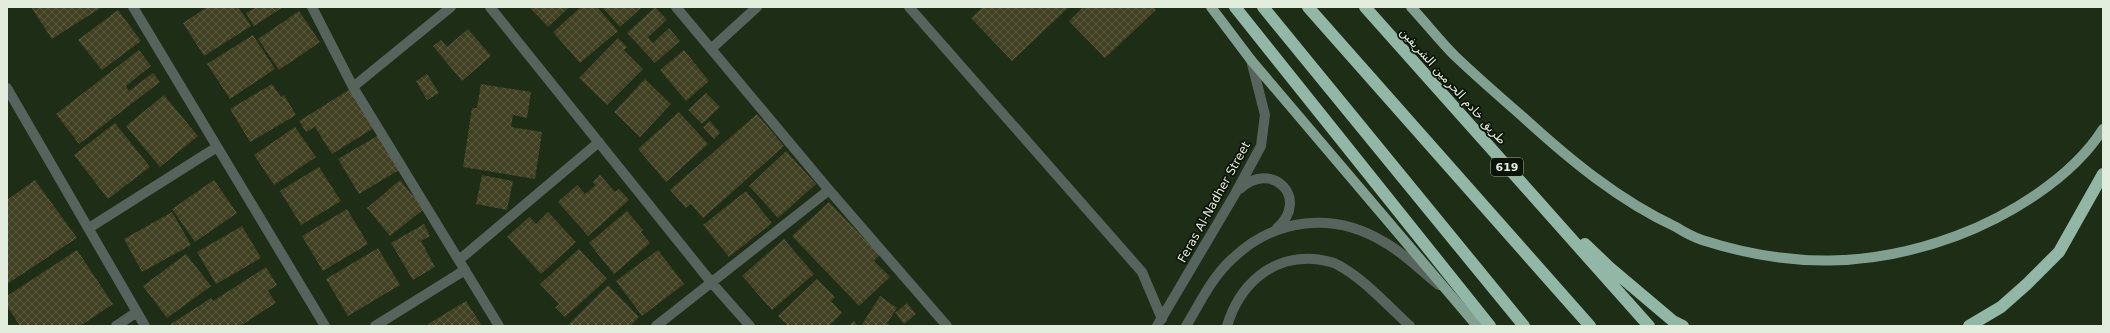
<svg xmlns="http://www.w3.org/2000/svg" width="2110" height="333" font-family="'DejaVu Sans',Vazirmatn,sans-serif">
  <style>
    .building { fill: url(#building-cross-hatch) }
    .lines { fill: none; stroke-linecap: round; stroke-linejoin: round }
    .minor { stroke: #56645d; stroke-width: 10 }
    .major { stroke: #82a092; stroke-width: 10 }
    .highway { stroke: #93b7a6; stroke-width: 12 }
    .labels { text-anchor: middle; dominant-baseline: central; stroke-width: 3.5; stroke-linejoin: round; paint-order: stroke }
    .shield { fill: #0c1309; stroke: #a2ab9d; stroke-width: 1 }
    .shield-label { font-size: 11px; font-weight: bold; fill: #e2ecdd }
    .street-label { font-size: 12px; fill: #e2ecdd; stroke: #0c1309 }
  </style>
  <defs>
    <pattern id="building-cross-hatch" width="8" height="8" patternUnits="userSpaceOnUse"><rect width="8" height="8" fill="#414022"/><path d="M0 0l8 8M0 8l8-8" fill="none" stroke="#5c5c42"/></pattern>
  </defs>
  <rect width="100%" height="100%" fill="#1e2d15"/>
  <!-- building -->
  <path class="building" d="M31 7H102L52 39Z
    M207 7H238L251 26 204 56 183 23Z
    M256 7H283L254 26 246 13Z
    M529 7H569L548 27Z
    M581 7H597L618 31 580 63 553 32Z
    M602 7H642L620 27Z
    M655 7 667 20 648 37 653 43 669 28 680 41 655 63 627 33Z
    M983 7H1069L1012 61 971 18Z
    M1083 7H1154L1156 10 1105 58 1069 21Z
    M118 10 141 41 102 70 78 40Z
    M299 11 320 42 279 70 258 39Z
    M468 29 491 56 462 81 433 46 441 40 447 47Z
    M253 35 275 69 230 99 207 64Z
    M618 38 627 47 624 50 643 69 607 105 579 78Z
    M139 50 151 66 126 86 129 91 153 73 160 82 79 144 56 114Z
    M684 50 709 81 686 101 660 70Z
    M427 74 439 93 427 100 416 81Z
    M645 79 671 104 640 137 614 112Z
    M272 84 281 97 284 95 296 115 250 142 230 109Z
    M481 84 531 92 527 118 513 115 511 127 542 132 535 179 463 167 472 108H477Z
    M352 88 377 126 332 154 315 127 306 132 299 121Z
    M706 93 720 107 702 124 688 110Z
    M164 95 198 136 160 167 126 126Z
    M679 112 708 144 666 182 638 149Z
    M757 114 784 146 703 218 691 204 686 208 670 190Z
    M710 121 720 133 714 139 703 127Z
    M115 123 150 167 108 199 74 155Z
    M295 127 316 157 274 185 254 155Z
    M379 135 399 170 359 194 338 159Z
    M786 151 816 184 778 218 749 186Z
    M319 167 341 201 301 225 280 191Z
    M482 175 513 181 507 210 476 204Z
    M600 175 615 192 619 189 629 200 588 236 558 202 577 185 585 194 596 185 593 182Z
    M35 180 77 238 7 284V200Z
    M214 180 237 213 195 242 172 209Z
    M400 180 424 209 390 236 367 208Z
    M746 191 772 223 729 257 703 225Z
    M829 202 880 255 874 261 890 277 859 306 792 236Z
    M347 209 368 244 323 271 302 236Z
    M627 211 643 230 641 232 650 243 614 274 589 243Z
    M172 212 191 245 142 272 124 239Z
    M548 212 576 242 541 274 507 237 529 217 536 224Z
    M424 224 430 236 421 241 435 267 413 280 391 243Z
    M242 226 261 258 216 284 197 252Z
    M784 239 814 274 772 310 742 276Z
    M378 248 400 285 348 316 326 279Z
    M579 249 607 279 565 317 555 307 559 304 540 284Z
    M77 250 113 304 80 326H20L7 306V296Z
    M658 250 684 284 642 316 616 281Z
    M186 254 211 286 167 318 143 286Z
    M266 267 277 285 268 291 276 303 240 326H172L171 324 211 298 213 301Z
    M817 279 835 297 831 301 842 313 829 326H788L778 316Z
    M608 285 639 317 630 326H567Z
    M880 296 897 308 887 323 891 326H861Z
    M466 301 482 326H430L428 324Z
    M907 303 916 314 904 324 895 313Z
    M854 321 858 326H849Z"/>
  <g class="lines">
    <!-- minor -->
    <path class="minor" d="M133 7 325 326
      M312 7 353 87 499 326
      M490 7 711 282 750 326
      M676 7 829 190 947 326
      M909 7 1142 272 1162 319
      M711 49 757 7
      M353 87 451 7
      M7 88 145 326
      M1240 189C1271 159 1311 198 1277 228
      M89 228 217 147
      M459 260 599 142
      M116 326 137 312
      M375 326 465 270
      M656 326 829 190
      M1157 326 1235 194 1261 146 1265 115 1251 60
      M1186 326C1200 303 1212 277 1232 259 1275 218 1333 211 1384 242 1404 253 1421 271 1439 285
      M1227 326C1239 286 1270 256 1314 259 1321 260 1331 261 1338 265 1363 278 1388 306 1410 326"/>
    <!-- major -->
    <path class="major" d="M1211 7 1251 60 1477 326
      M1411 7C1426 23 1440 41 1455 56 1477 77 1500 97 1523 117 1569 159 1618 200 1676 227 1684 232 1693 237 1702 240 1789 268 1870 268 1956 236 2009 216 2072 178 2103 129"/>
    <!-- highway -->
    <path class="highway" d="M1235 7 1490 326
      M1263 7 1524 326
      M1308 7 1590 326
      M1365 7 1649 326
      M1585 244 1609 267 1673 321 1683 326
      M1969 326 2001 307 2027 284 2059 252 2103 174"/>
  </g>
  <g class="labels">
    <!-- shield labels -->
    <rect class="shield" x="1491" y="158" width="32" height="18" rx="3"/>
    <g class="shield-label">
      <text x="1507" y="167">619</text>
    </g>
    <!-- street labels -->
    <g class="street-label">
      <text transform="translate(1453 86) rotate(48)">طريق خادم الحرمين الشريفين</text>
      <text transform="translate(1214 202) rotate(-61)">Feras Al-Nadher Street</text>
    </g>
  </g>
  <!-- border -->
  <rect width="2110" height="333" fill="none" stroke="#e2ecdd" stroke-width="16"/>
</svg>
